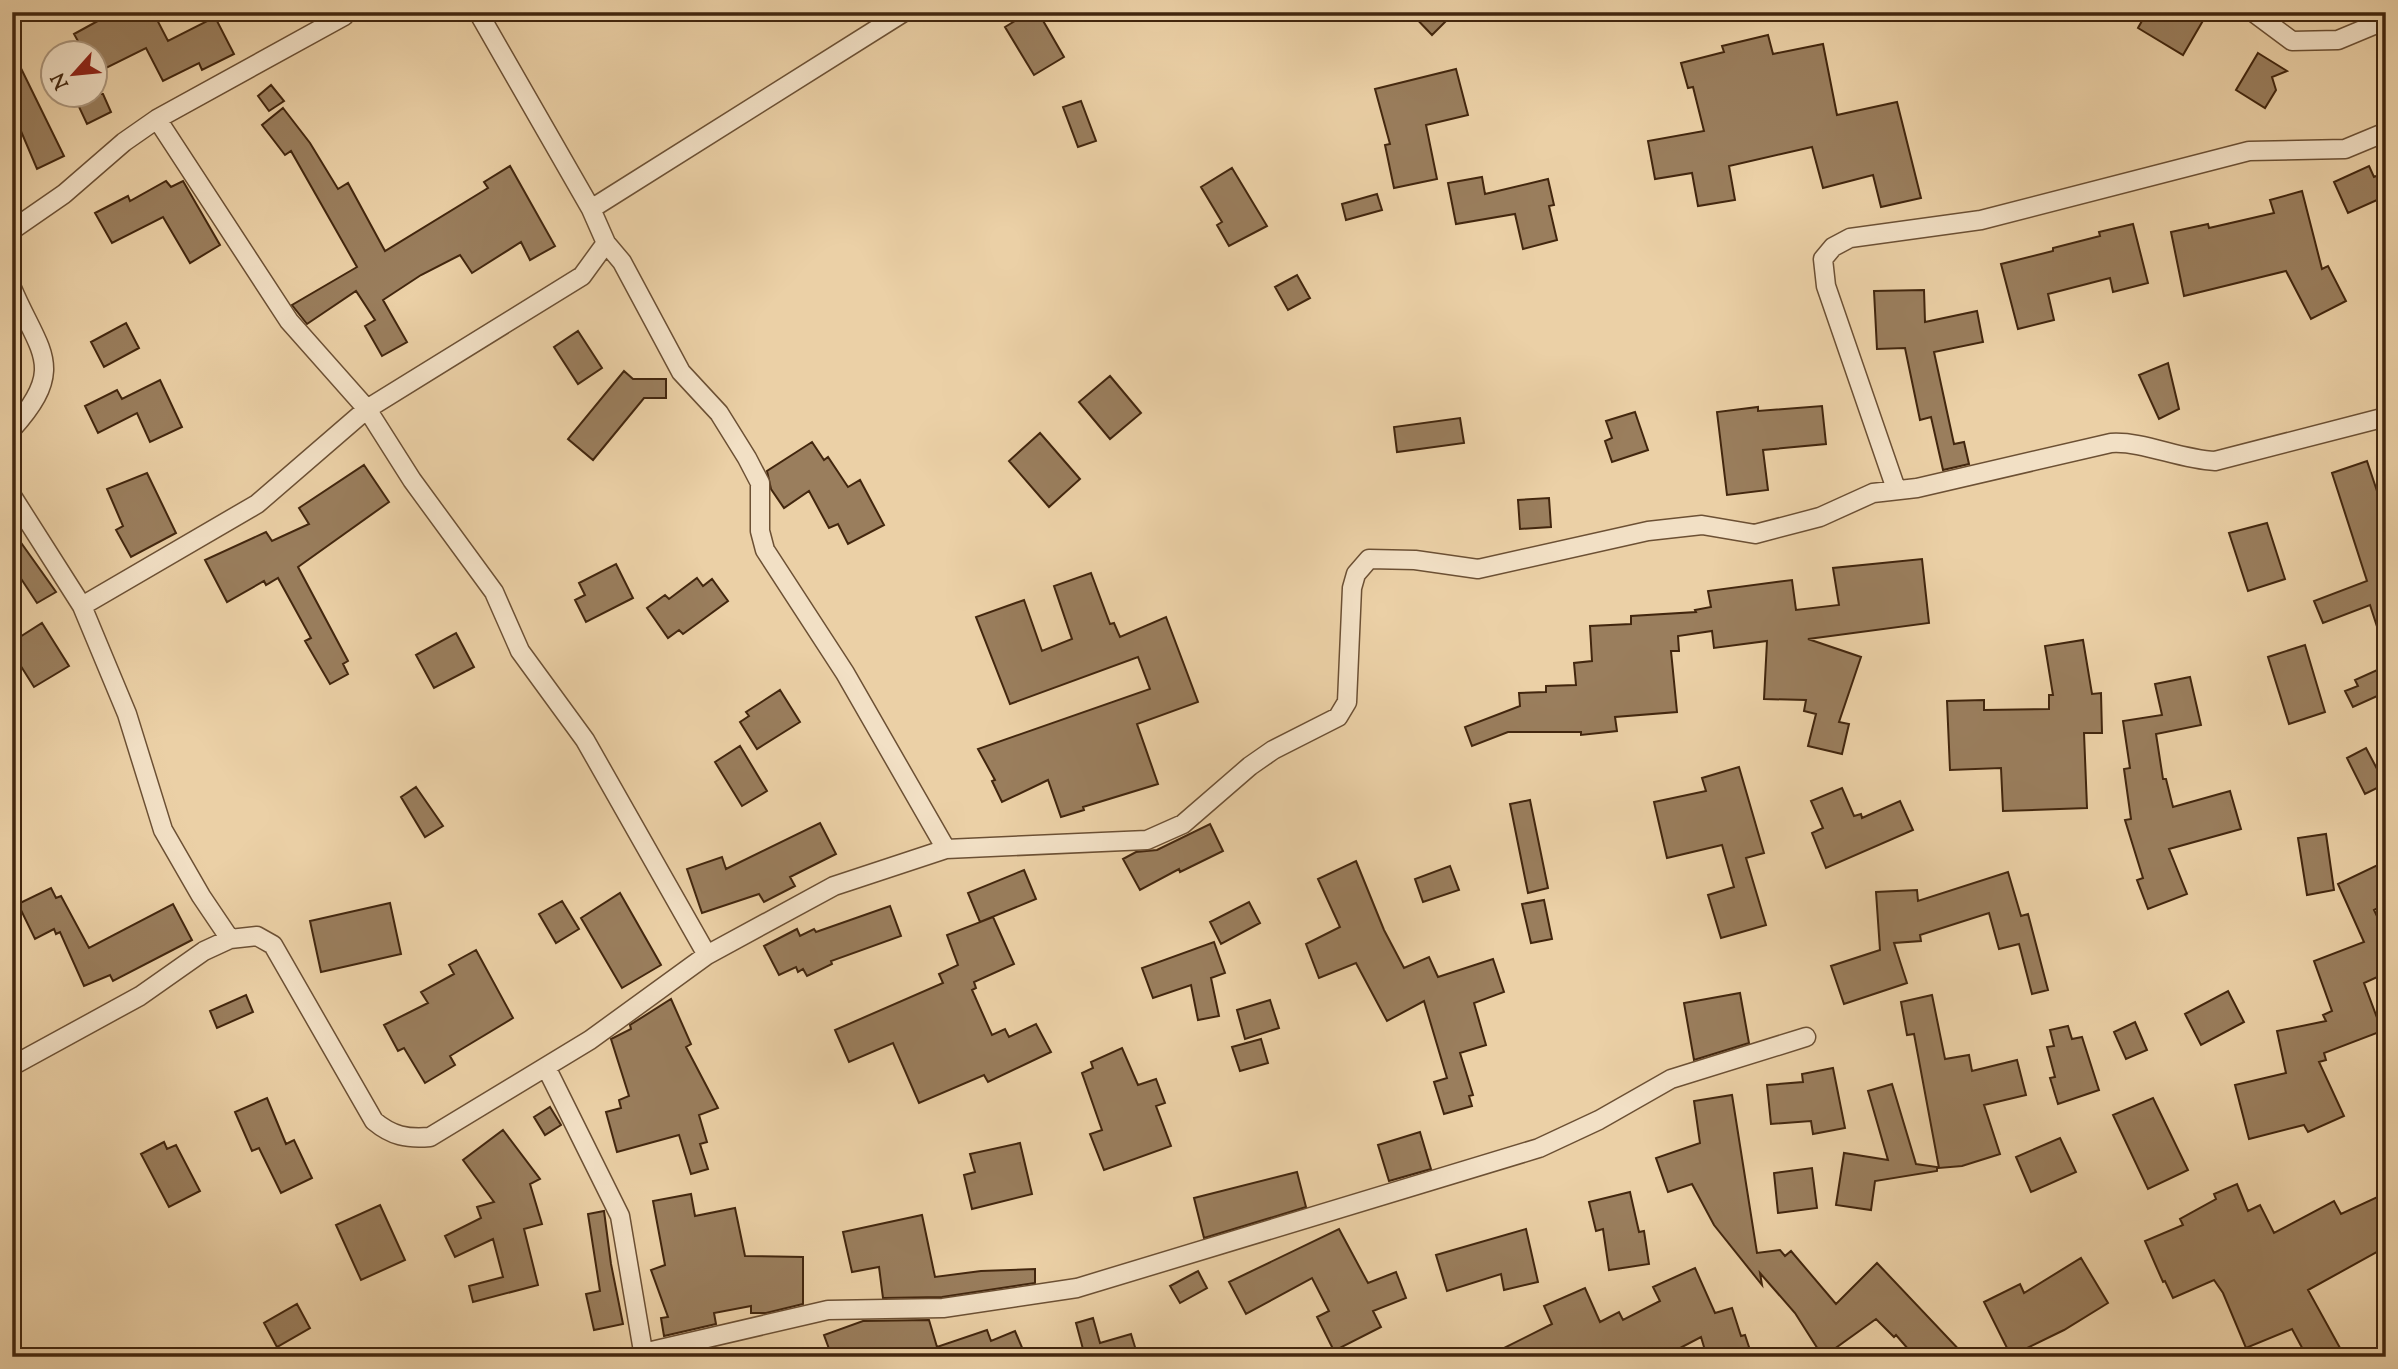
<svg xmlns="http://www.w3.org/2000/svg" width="2398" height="1369" font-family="'Sorts Mill Goudy',serif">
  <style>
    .building { fill: #9a7e5d; stroke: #42260e; stroke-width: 2 }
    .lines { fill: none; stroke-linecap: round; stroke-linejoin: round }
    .minor-casing { stroke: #6c5034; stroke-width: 21 }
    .minor { stroke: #f2e0c5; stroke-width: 18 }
  </style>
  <rect width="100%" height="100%" fill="#ebd0a6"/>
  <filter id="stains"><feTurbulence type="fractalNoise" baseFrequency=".00286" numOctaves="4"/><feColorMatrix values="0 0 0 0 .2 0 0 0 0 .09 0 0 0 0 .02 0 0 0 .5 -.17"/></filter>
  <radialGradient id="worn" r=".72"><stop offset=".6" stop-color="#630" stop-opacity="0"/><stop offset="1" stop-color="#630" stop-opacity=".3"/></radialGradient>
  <!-- building -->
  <path class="building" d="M114 12H153L168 41 215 17 234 54 202 70 199 63 163 81 146 48 94 74V52H84L74 34Z
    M1030 12H1038L1064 57 1034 75 1005 27Z
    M1410 12H1455L1432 35Z
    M2147 12H2208L2183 55 2138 28Z
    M1768 35 1773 54 1823 44 1837 115 1897 102 1921 198 1881 207 1873 175 1823 188 1812 147 1729 166 1735 200 1698 206 1692 173 1655 179 1648 141 1704 131 1693 87 1688 88 1681 63 1724 52 1722 46Z
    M12 50 64 156 37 169 12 110Z
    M2258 53 2287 71 2272 77 2276 90 2265 108 2236 90Z
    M1456 69 1468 115 1426 125 1437 179 1394 188 1385 145 1390 144 1375 89Z
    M271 85 284 101 269 111 258 96Z
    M73 94H103L111 112 87 124Z
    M1081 101 1096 141 1078 147 1063 107Z
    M283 108 310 143 338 189 348 183 385 251 488 188 484 182 510 166 555 246 530 260 521 242 472 273 460 255 421 275 383 300 407 342 382 356 365 326 375 320 356 291 307 324 292 305 357 267 291 151 285 155 262 125Z
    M2369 166 2374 177 2386 172V196L2348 213 2334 182Z
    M1232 168 1267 226 1229 246 1217 225 1222 222 1201 187Z
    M1482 177 1485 194 1548 179 1554 205 1549 206 1557 240 1523 249 1515 214 1456 224 1448 183Z
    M166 181 171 187 183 181 220 245 190 263 163 217 112 243 95 213 128 196 130 201Z
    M2302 191 2322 269 2328 266 2346 301 2311 319 2286 271 2184 296 2171 232 2208 224 2209 228 2274 213 2270 200Z
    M1377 194 1382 210 1346 220 1342 204Z
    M2133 224 2148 283 2113 292 2110 278 2048 294 2054 320 2018 329 2001 264 2053 251V248L2100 236 2099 232Z
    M1297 275 1310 298 1288 310 1275 287Z
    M1924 290 1925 322 1977 311 1983 342 1934 352 1954 444 1964 442 1969 464 1943 470 1931 417 1920 420 1905 348 1877 349 1874 291Z
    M126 323 139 348 104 367 91 342Z
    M578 331 602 368 578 384 554 347Z
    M2168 363 2179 409 2159 419 2139 375Z
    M624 371 633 379H666V398H644L593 460 568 439Z
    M1110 376 1141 413 1110 439 1079 402Z
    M160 380 182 427 150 442 137 413 98 433 85 406 117 390 122 399Z
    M1822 406 1826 444 1763 450 1768 490 1727 495 1717 412 1758 407V411Z
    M1635 412 1648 450 1612 462 1605 441 1612 438 1606 421Z
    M1460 418 1464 443 1397 452 1394 427Z
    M1040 433 1080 479 1049 507 1009 461Z
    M812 442 824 460 828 457 848 487 860 480 884 525 848 544 838 524 829 528 809 491 784 508 771 489 767 471Z
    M2367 461 2383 509 2386 508V642H2382L2370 605 2323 623 2314 601 2367 581 2332 473Z
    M364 465 389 502 298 567 348 661 343 664 348 674 330 684 305 641 311 638 278 578 266 585 264 581 227 602 205 560 266 532 272 541 309 524 299 508Z
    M147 473 176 533 131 557 116 530 123 526 107 489Z
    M1549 498 1551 527 1520 529 1518 500Z
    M2267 523 2285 579 2248 591 2229 533Z
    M12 530 56 592 37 603 12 565Z
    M1922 559 1929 623 1808 639 1861 657 1839 722 1849 724 1842 754 1808 746 1816 714 1804 711 1806 700 1764 699 1767 641 1714 648 1712 631 1678 636 1679 651H1671L1677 712 1615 717 1617 731 1581 735V732H1508L1472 746 1465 727 1520 706 1519 693 1546 692V686L1576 685 1574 663 1592 661 1590 626 1631 624V616L1696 612 1695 610 1711 607 1708 591 1792 580 1796 610 1839 605 1833 568Z
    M616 564 633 598 586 622 575 600 585 595 579 583Z
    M1091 573 1110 624 1114 623 1120 637 1166 617 1198 702 1137 724 1158 784 1083 807 1084 810 1061 817 1048 780 1002 802 992 781 995 780 978 749 1150 689 1138 657 1010 704 976 617 1024 600 1042 651 1072 639 1054 586Z
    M697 578 703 586 712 579 728 601 683 634 679 630 668 638 647 608 665 595 669 599Z
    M42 623 69 666 34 687 12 652V642Z
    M456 633 474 667 434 688 416 655Z
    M2083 640 2092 694 2101 693 2102 733H2084L2087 808 2003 811 2001 768 1950 770 1947 701 1984 700V710L2049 709V695H2053L2045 646Z
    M2305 645 2325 712 2289 724 2268 657Z
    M2386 666V692L2353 707 2345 691 2358 686 2355 680Z
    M2190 677 2201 725 2156 734 2163 779H2166L2173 807 2230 791 2241 829 2169 849 2187 894 2148 909 2137 880 2143 878 2125 820 2131 819 2124 769 2130 768 2123 721 2162 715 2155 684Z
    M780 690 800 722 757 749 740 722 749 716 746 712Z
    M740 746 767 791 742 806 715 762Z
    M2366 748 2385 784 2365 794 2347 758Z
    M1739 767 1764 853 1746 858 1766 925 1721 938 1708 895 1734 887 1722 845 1667 858 1654 802 1706 791 1702 778Z
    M416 787 443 826 425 837 401 797Z
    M1842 788 1854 816 1861 814 1862 818 1900 801 1913 830 1826 868 1812 833 1823 828 1811 801Z
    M1530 800 1548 888 1528 893 1510 804Z
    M820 823 836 854 790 877 795 886 764 902 759 894 702 913 687 869 722 857 726 869Z
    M1210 824 1223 851 1180 872 1179 869 1140 890 1123 859 1136 852 1157 850Z
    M2326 834 2334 890 2307 895 2298 838Z
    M1356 861 1384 930 1404 968 1429 957 1438 977 1493 959 1504 992 1474 1003 1486 1045 1460 1053 1473 1095 1469 1096 1472 1106 1444 1114 1434 1082 1447 1078 1424 1001 1387 1021 1356 963 1319 978 1306 944 1340 927 1318 879Z
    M2386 861V904L2374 910 2386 935V973L2364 983 2382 1031 2324 1053 2326 1060 2319 1062 2344 1116 2308 1132 2304 1125 2249 1139 2235 1085 2286 1073 2277 1031 2326 1021 2323 1015 2332 1011 2314 961 2364 942 2338 884Z
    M1450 866 1459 890 1423 902 1415 879Z
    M1024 870 1036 899 980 922 968 893Z
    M2008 872 2021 916 2028 914 2048 990 2032 994 2019 944 1999 949 1989 913 1920 935 1921 941 1894 943 1907 983 1844 1004 1831 966 1880 950 1876 892 1917 890 1918 901Z
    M51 888 56 898 61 896 89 948 173 904 192 940 113 981 110 975 84 986 60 932 56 934 54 929 35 939 18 904Z
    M620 893 661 965 622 988 581 918Z
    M1544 900 1552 939 1531 943 1522 904Z
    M562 901 579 929 556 943 539 914Z
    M1249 902 1260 923 1221 944 1210 922Z
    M390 903 401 954 321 972 310 921Z
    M890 906 901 936 831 961 832 964 807 976 803 969 798 972 796 967 779 975 764 946 797 929 800 936 814 929 816 932Z
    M993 917 1014 964 974 982 976 988 972 990 992 1035 1005 1029 1009 1037 1036 1024 1051 1052 988 1082 984 1075 919 1103 893 1043 849 1062 835 1030 943 983 939 974 958 965 947 935Z
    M1214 942 1225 973 1211 978 1219 1016 1198 1020 1191 985 1153 998 1142 968Z
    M476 950 513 1018 450 1056 455 1065 425 1083 404 1048 398 1051 384 1025 428 1003 421 992 454 974 449 965Z
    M2228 991 2244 1022 2201 1045 2185 1014Z
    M1740 993 1749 1043 1694 1060 1684 1003Z
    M246 995 253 1012 217 1028 210 1011Z
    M1932 995 1945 1059 1969 1055 1972 1071 2017 1060 2026 1095 1984 1105 2000 1154 1962 1166 1939 1168 1914 1034 1907 1035 1901 1002Z
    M671 999 691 1044 686 1047 718 1108 699 1115 707 1142 700 1144 708 1169 691 1174 679 1135 617 1152 606 1112 621 1108 619 1100 629 1096 611 1039 631 1029 630 1025Z
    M1270 1000 1279 1028 1245 1039 1237 1010Z
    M2135 1022 2147 1050 2126 1059 2114 1032Z
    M2068 1026 2072 1039 2082 1037 2099 1090 2058 1104 2050 1078 2055 1077 2047 1047 2054 1046 2050 1030Z
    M1261 1039 1268 1063 1240 1071 1232 1047Z
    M1122 1048 1138 1085 1156 1079 1165 1103 1156 1106 1171 1146 1104 1170 1090 1134 1102 1130 1082 1073 1093 1068 1091 1062Z
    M1833 1068 1845 1128 1813 1134 1811 1121 1771 1124 1767 1085 1803 1082 1802 1074Z
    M1892 1084 1916 1164 1937 1167V1171L1875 1181 1871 1210 1836 1205 1844 1153 1888 1160 1868 1091Z
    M1732 1095 1757 1253 1780 1250 1785 1256 1791 1251 1836 1304 1877 1263 1966 1357H1915L1896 1335 1894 1337 1876 1319 1823 1357 1795 1313 1760 1273 1762 1285 1714 1225 1692 1184 1668 1192 1656 1158 1700 1143 1694 1101Z
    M267 1098 286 1144 294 1140 312 1178 281 1193 259 1148 252 1151 235 1112Z
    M2153 1098 2188 1170 2148 1189 2113 1115Z
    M550 1107 561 1125 545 1135 534 1117Z
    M503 1130 540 1179 530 1184 542 1224 524 1229 538 1285 473 1302 469 1286 503 1277 493 1239 455 1257 445 1236 481 1218 477 1207 494 1202 463 1160Z
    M1420 1132 1431 1169 1389 1181 1378 1145Z
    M2060 1138 2076 1172 2031 1192 2016 1157Z
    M164 1142 167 1149 176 1145 200 1191 169 1207 141 1154Z
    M1020 1143 1032 1194 972 1209 964 1175 975 1172 970 1154Z
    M1812 1168 1817 1208 1778 1213 1774 1173Z
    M1297 1172 1306 1207 1204 1238 1194 1198Z
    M2237 1184 2248 1211 2260 1205 2274 1233 2334 1201 2341 1214 2386 1193V1247L2308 1290 2345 1357H2307L2292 1329 2246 1348 2223 1293 2214 1280 2173 1298 2165 1281 2163 1282 2145 1241 2183 1225 2180 1219 2216 1199 2214 1194Z
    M1630 1192 1639 1232 1644 1231 1649 1264 1609 1270 1603 1229 1596 1231 1589 1202Z
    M691 1194 695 1216 735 1208 745 1256 803 1257V1304L766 1313H751V1306L714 1313 716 1324 664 1336 661 1318 668 1317 651 1270 665 1265 653 1201Z
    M380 1205 405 1260 361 1280 336 1225Z
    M604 1211 611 1264 623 1324 594 1330 586 1294 600 1291 588 1214Z
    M922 1215 935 1277 981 1271 1035 1269V1283L942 1297 883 1298 879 1267 852 1272 843 1232Z
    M1339 1229 1368 1283 1396 1272 1406 1298 1373 1311 1381 1327 1334 1351 1317 1317 1329 1311 1312 1278 1246 1314 1229 1282Z
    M1526 1229 1538 1282 1504 1290 1501 1274 1447 1291 1436 1255Z
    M2081 1258 2108 1303 2064 1330 2011 1356 1984 1302 2020 1284 2024 1293Z
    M1695 1268 1715 1313 1732 1308 1741 1336 1745 1335 1750 1350 1728 1357H1707L1701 1337 1663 1357H1486L1552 1324 1544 1306 1585 1288 1600 1322 1619 1312 1623 1320 1660 1301 1653 1287Z
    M1198 1271 1207 1288 1180 1303 1170 1286Z
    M297 1304 310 1328 277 1347 264 1323Z
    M1093 1318 1100 1343 1131 1334 1138 1357H1070V1353L1083 1349 1076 1323Z
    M929 1320 937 1347 987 1330 991 1341 1015 1331 1026 1357H832L824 1335 863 1321Z"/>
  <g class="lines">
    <!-- minor casing -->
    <g class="minor-casing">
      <path id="minor" d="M2253 12 2292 41 2338 40 2386 20
        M157 119 289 321 367 409 412 480 494 592 520 651 585 740 707 955
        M591 209 904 12
        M12 230 64 194 124 142 157 119 344 16
        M606 243 622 262 681 372 719 413 747 458 760 483V531L765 550 845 673 946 849
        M12 288C39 352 68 367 12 429
        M1896 489 1826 286 1823 259 1833 247 1850 238 1981 220 2249 151 2345 149 2386 132
        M12 496 82 606 127 714 163 830 201 896 230 939
        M82 606 257 504 367 409 582 276 606 243 591 209 478 12
        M12 1066 140 996 204 951 230 939 257 936 273 945 374 1121C392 1136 407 1139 430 1137L590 1040 707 955 834 886 946 849 1147 840 1183 824 1250 766 1273 750 1338 717 1347 702 1352 588 1356 574 1369 559 1415 560 1478 569 1648 531 1702 525 1755 534 1820 517 1873 493 1917 488 2111 443C2144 441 2178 459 2215 461L2386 417
        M546 1067 620 1216 644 1357
        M643 1353 828 1310 943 1308 1077 1288 1539 1148 1599 1120 1671 1079 1806 1037"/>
    </g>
    <!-- minor -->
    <use href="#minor" class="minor"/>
  </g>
  <!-- margin -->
  <rect width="2398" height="1369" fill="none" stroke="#ebd0a6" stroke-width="42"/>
  <rect x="14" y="14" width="2370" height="1341" fill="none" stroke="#42260e" stroke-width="3.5"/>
  <rect x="21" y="21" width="2356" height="1327" fill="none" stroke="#42260e" stroke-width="2"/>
  <!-- north arrow -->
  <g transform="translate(74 74) rotate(243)"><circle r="33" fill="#f2e0c5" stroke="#ac967c" stroke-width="2"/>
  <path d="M0-5L12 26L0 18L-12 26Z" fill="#8f2418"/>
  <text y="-10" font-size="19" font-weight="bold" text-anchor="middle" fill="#42260e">N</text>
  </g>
  <rect width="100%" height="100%" filter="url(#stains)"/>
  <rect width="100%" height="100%" fill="url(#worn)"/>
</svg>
